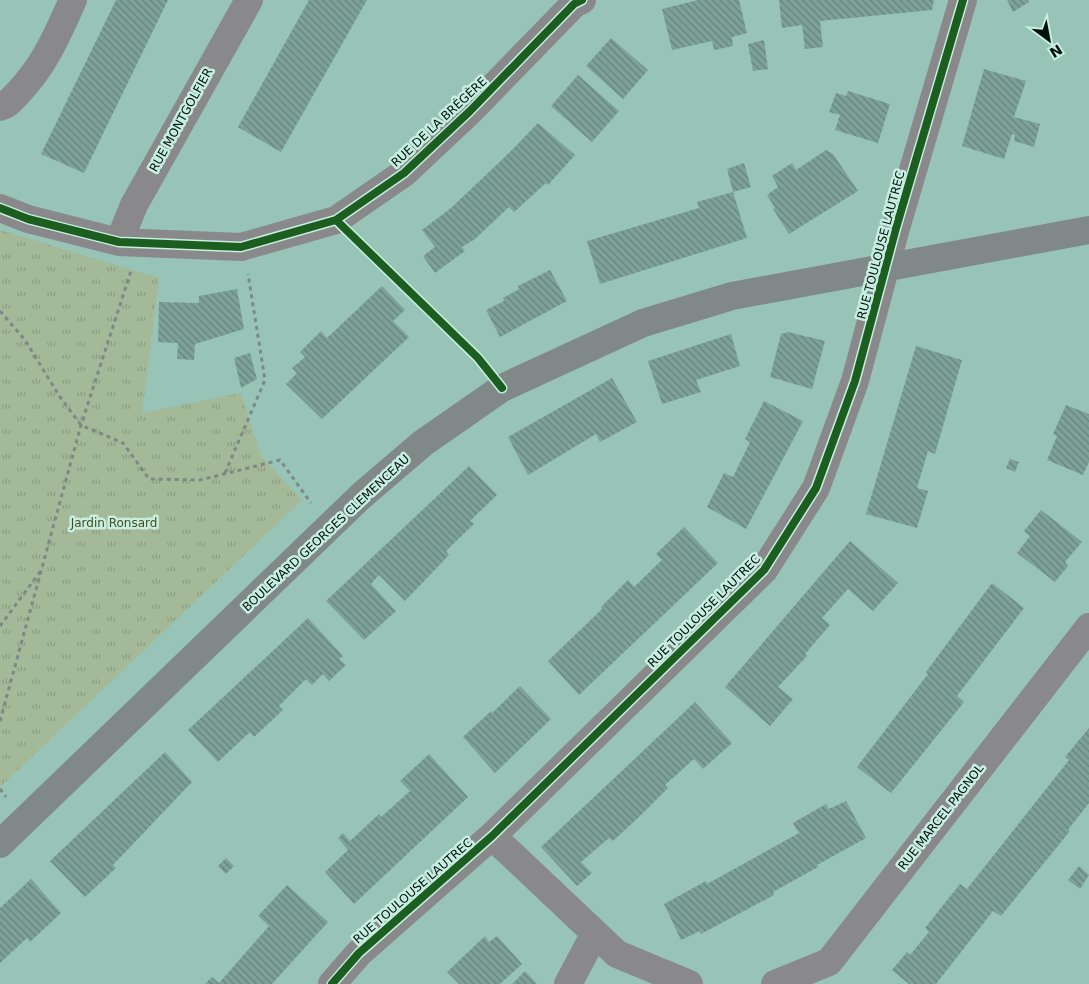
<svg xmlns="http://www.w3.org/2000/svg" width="1089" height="984" font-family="'DejaVu Sans',sans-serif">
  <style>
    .park { fill: url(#park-tufts) }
    .building { fill: url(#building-back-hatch) }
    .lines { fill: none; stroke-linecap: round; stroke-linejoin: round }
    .path { stroke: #7e8886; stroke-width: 3; stroke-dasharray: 4 4; stroke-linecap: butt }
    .minor { stroke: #89898b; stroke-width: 28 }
    .major { stroke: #808988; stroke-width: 28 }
    .cycleway-casing { stroke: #c7efe1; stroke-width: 11 }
    .cycleway { stroke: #1b5e20; stroke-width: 8 }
    .labels { text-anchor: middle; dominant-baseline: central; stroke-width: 5; stroke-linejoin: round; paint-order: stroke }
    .street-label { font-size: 12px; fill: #00110a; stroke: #c7efe1 }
    .park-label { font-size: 12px; fill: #4a4d1a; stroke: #c7efe1 }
  </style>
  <defs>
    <pattern id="park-tufts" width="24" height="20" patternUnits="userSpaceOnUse" patternTransform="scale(1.25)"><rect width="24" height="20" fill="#a3b998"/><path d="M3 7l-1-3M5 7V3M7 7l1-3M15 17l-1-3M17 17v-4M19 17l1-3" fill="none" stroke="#8b9e82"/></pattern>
    <pattern id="building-back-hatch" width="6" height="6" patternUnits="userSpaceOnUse" patternTransform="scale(1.25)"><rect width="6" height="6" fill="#7ea297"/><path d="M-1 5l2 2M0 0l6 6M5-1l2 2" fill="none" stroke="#658379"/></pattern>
  </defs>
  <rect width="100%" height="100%" fill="#97c4b6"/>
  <!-- park -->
  <path class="park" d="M0 230 159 278 142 413 241 393 261 456 302 500 0 787Z"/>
  <!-- building -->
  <path class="building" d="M116 0H168L84 173 41 154Z
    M309 0H367L281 152 238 127Z
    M698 0H739L747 33 732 37 733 46 714 50 712 41 672 50 662 9Z
    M779 0H934L932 10 820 21 823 47 805 49 802 25 782 28Z
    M1007 0H1028L1029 2 1013 12Z
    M611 38 648 70 623 99 586 66Z
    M764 40 768 69 753 71 748 44Z
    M984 69 1026 81 1014 117 1040 124 1034 147 1014 141 1015 135 1012 134 1004 159 962 146Z
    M578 75 619 111 592 142 551 106Z
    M848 91 890 104 878 143 835 130 840 115 829 112 836 93 846 96Z
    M538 123 575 155 548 185 546 183 514 212 509 207 475 239 462 247 465 251 435 273 423 256 435 247 422 230 451 208 511 151Z
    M826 150 833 154 858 191 789 234 773 209 775 208 767 195 778 187 772 176 792 163 796 170Z
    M744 163 751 187 733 192 727 169Z
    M733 192 747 238 600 284 587 241 699 208 697 202Z
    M550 270 567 301 500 337 486 310 504 301 503 298 519 289 518 286Z
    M382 286 405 310 393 321 409 337 322 419 286 384 297 373 292 368 305 357 300 352 321 331 327 338Z
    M237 289 244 329 195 344 194 360 177 359 178 343 158 342 159 302 199 303V296Z
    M788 332 825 341 812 389 770 377 781 334Z
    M731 334 740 366 696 380 701 392 662 404 648 361Z
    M916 346 962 360 935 454 928 451 917 488 928 491 917 528 866 514Z
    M250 353 257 379 241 388 234 358Z
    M612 378 637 422 600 442 596 434 528 475 508 437Z
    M764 401 803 421 746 529 707 507 724 473 733 477 750 442 745 439Z
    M1066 405 1089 414V462L1083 475 1047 460 1057 436 1053 434Z
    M1010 459 1019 462 1015 472 1006 468Z
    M469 466 497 495 470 521 474 524 446 551 449 555 405 601 379 575 371 584 396 611 364 640 326 601Z
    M1041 510 1082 542 1065 562 1068 566 1055 582 1017 553 1030 536 1024 531Z
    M684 527 718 563 579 695 548 661 602 609 601 607 628 580 634 587 662 560 656 554Z
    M850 541 898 583 873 611 848 589 822 618 830 625 805 654 807 656 778 687 793 699 770 726 725 687Z
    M992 583 1024 608 957 696 964 702 891 793 857 767 928 674 926 672Z
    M308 618 343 656 339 659 346 665 329 681 323 674 312 685 306 679 279 706 283 710 254 737 250 732 218 762 188 730Z
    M520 686 551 719 495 773 463 737 491 711 492 713Z
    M695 702 732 743 703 769 694 759 665 785 668 788 641 815 613 841 609 838 581 862 592 873 577 886 541 847Z
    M1089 728V803L1068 830 1070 831 1001 916 993 911 936 984H909L892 970 907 952 910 955 929 932 925 928 960 884 967 889 1069 760 1065 757Z
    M165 752 192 782 113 865 116 868 85 897 50 861Z
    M429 754 468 797 354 904 325 872 348 850 338 838 343 833 350 841 379 814 381 817 410 791 400 781Z
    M846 801 866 838 817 865 818 867 773 892 774 895 701 934 700 931 681 940 664 904 706 881 707 884 799 833 793 823 826 804 829 809Z
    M226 858 234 866 226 874 218 866Z
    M1079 866 1089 875 1080 889 1068 880Z
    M31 879 61 913 30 942 27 938 0 963V908Z
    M287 885 328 922 272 984H205L212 977 219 983 269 926 258 916Z
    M485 936 489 942 497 936 522 964 500 984H459L447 972Z
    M525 971 537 984H512Z"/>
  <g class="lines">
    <!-- path -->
    <path class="path" d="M0 311 25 340 60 397 81 425 123 443 149 479 200 480 280 460 311 503
      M225 473 265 380 248 274
      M0 626 43 568
      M0 721 81 425 131 271
      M0 789 6 797"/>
    <!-- minor -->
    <path class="minor" d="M0 107C8 105 12 99 18 93 46 63 56 37 73 0
      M0 208 28 219 119 242 241 247 336 220 404 173 470 111 574 4 582 0
      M119 242 134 205 249 0
      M492 836 617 954 689 984
      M332 984 359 953 492 836 764 570 816 488 855 381 896 228 963 0
      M568 984 595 933
      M775 984 829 962 1089 627"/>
    <!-- major -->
    <path class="major" d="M0 844 361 496 423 443 502 388 643 323 732 296 1089 230"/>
    <!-- cycleway casing -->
    <g class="cycleway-casing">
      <path id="cycleway" d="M0 208 28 219 119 242 241 247 336 220 404 173 470 111 574 4 582 0
        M336 220 478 358 502 388
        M332 984 359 953 492 836 764 570 816 488 855 381 896 228 963 0"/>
    </g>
    <!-- cycleway -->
    <use href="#cycleway" class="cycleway"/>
  </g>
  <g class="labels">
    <!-- street labels -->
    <g class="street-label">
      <text transform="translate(181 120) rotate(-61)">RUE MONTGOLFIER</text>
      <text transform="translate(439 122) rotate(-43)">RUE DE LA BRÉGÈRE</text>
      <text transform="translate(881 245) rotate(-75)">RUE TOULOUSE LAUTREC</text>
      <text transform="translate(326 533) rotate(-43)">BOULEVARD GEORGES CLEMENCEAU</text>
      <text transform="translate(704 611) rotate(-45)">RUE TOULOUSE LAUTREC</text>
      <text transform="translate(941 817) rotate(-52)">RUE MARCEL PAGNOL</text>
      <text transform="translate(413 891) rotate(-41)">RUE TOULOUSE LAUTREC</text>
    </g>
    <!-- park labels -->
    <g class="park-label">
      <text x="114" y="523">Jardin Ronsard</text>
    </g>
  </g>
  <!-- north arrow -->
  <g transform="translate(1049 40) rotate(148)" stroke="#c7efe1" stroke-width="4" paint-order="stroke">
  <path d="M0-4L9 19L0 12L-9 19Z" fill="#00110a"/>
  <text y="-8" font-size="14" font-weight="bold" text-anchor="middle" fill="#00110a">N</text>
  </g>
</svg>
